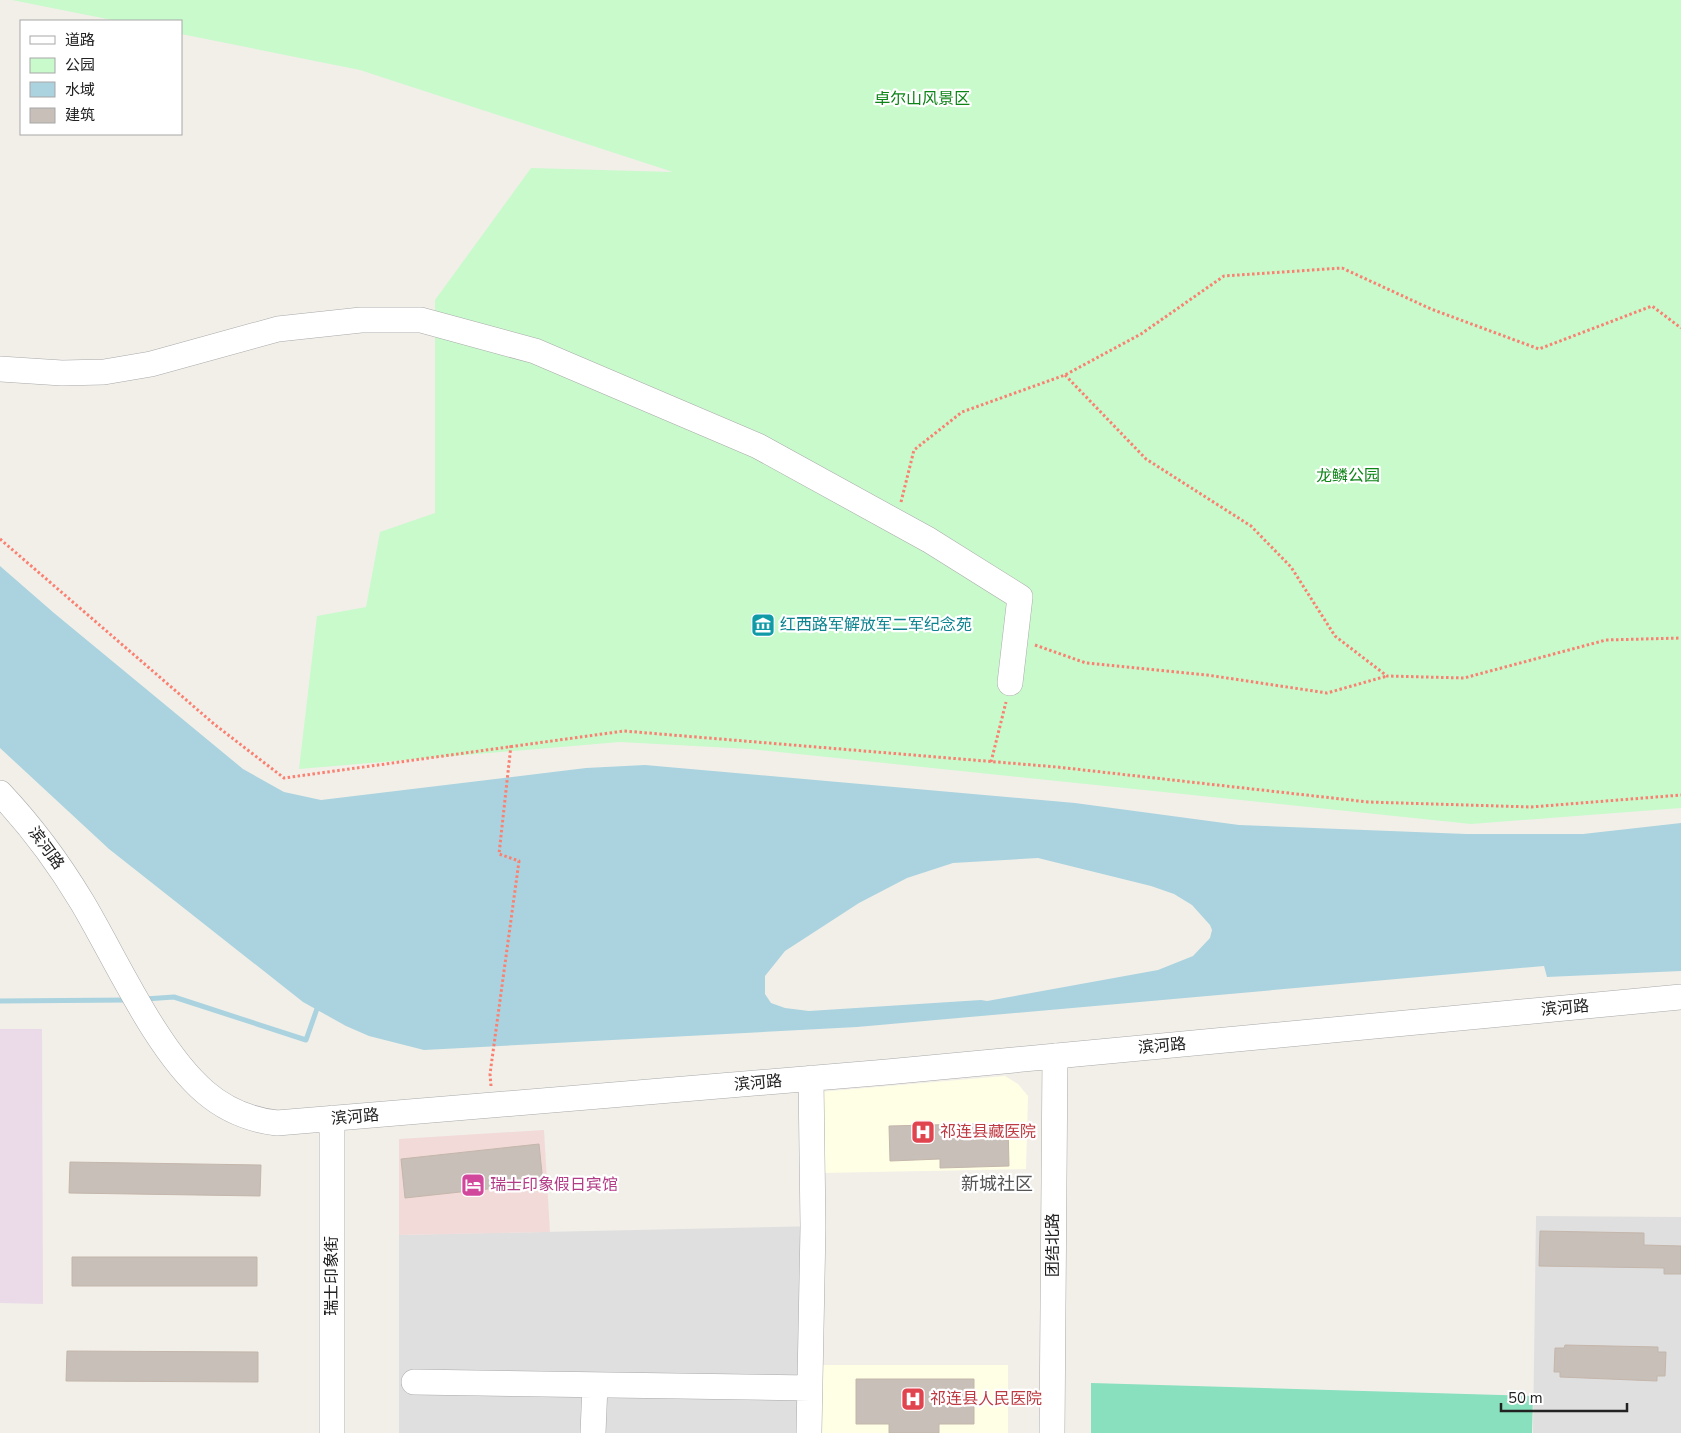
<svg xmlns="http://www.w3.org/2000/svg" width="1681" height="1433" font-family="'Nunito Sans','Noto Sans SC',sans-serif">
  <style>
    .residential { fill: #e0dfdf }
    .commercial { fill: #f2dad9 }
    .industrial { fill: #ebdbe8 }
    .education { fill: #ffffe5 }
    .park { fill: #c8facc }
    .pitch { fill: #88e0be }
    .water { fill: #aad3df; fill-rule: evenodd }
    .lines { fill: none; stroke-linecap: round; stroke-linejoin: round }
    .stream { stroke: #aad3df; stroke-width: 5 }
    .building { fill: #c7bfb8; stroke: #c4b6ab }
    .minor-casing { stroke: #a9a9a9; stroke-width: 26 }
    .path { stroke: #fa8072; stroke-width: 3; stroke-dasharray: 2.5 2.5; stroke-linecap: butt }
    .minor { stroke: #fff; stroke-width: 25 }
    .labels { text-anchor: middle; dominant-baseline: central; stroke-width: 4.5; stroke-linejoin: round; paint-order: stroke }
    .park-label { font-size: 16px; fill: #0c8416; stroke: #fff }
    .culture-label { font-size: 16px; fill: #0d838f; stroke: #fff; text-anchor: start }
    .street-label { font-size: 16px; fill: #222; stroke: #fff }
    .health-label { font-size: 16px; fill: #be3a42; stroke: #fff; text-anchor: start }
    .hotel-label { font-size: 16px; fill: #b23c85; stroke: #fff; text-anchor: start }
    .neighbourhood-label { font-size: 18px; fill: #555; stroke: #fff }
  </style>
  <rect width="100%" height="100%" fill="#f2efe9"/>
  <!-- residential -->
  <path class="residential" d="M1536 1216 1681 1217V1433H1533Z
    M819 1226 818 1433H399V1235Z"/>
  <!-- commercial -->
  <path class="commercial" d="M544 1130 550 1232 399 1235V1139Z"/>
  <!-- industrial -->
  <path class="industrial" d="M0 1029H42L43 1304 0 1303Z"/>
  <!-- education -->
  <path class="education" d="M1005 1076 1018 1084 1028 1096 1026 1169 820 1173 819 1092Z
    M818 1365H1008V1433H818Z"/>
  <!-- park -->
  <path class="park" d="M12 0H1681V808L1471 824 750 749 620 742 299 769 317 616 366 607 380 532 435 513V300L531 168 673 172 360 70 181 34V21H117Z"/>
  <!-- pitch -->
  <path class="pitch" d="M1091 1383 1533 1396 1532 1433H1091Z"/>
  <!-- water -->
  <path class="water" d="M0 566 54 613 243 769 284 792 321 800 586 768 645 765 1075 803 1239 825 1466 834H1583L1681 823V971L1547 977 1544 966 857 1027 424 1050 369 1036 346 1026 303 1002 109 849 0 748ZM1038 858 1151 886 1174 894 1192 905 1210 925 1212 930 1210 938 1193 956 1158 970 987 1001 981 1000 809 1011 785 1008 771 1003 765 994V976L785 951 859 903 907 878 953 863Z"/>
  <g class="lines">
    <!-- stream -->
    <path class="stream" d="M145 999 174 997 306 1040 319 1003
      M0 1001 127 1000"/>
  </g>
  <!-- building -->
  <path class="building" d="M1008 1123 1009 1166 940 1168V1159L890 1161 889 1126Z
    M539 1144 543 1183 405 1198 401 1159Z
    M70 1162 261 1165 260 1196 69 1193Z
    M1540 1231 1644 1233V1245L1681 1246V1274H1664V1268L1539 1266Z
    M72 1257H257V1286H72Z
    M1565 1345 1658 1347V1352H1666L1665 1376H1657V1381L1560 1377V1372H1554L1555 1348H1564Z
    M67 1351 258 1352V1382L66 1381Z
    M856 1379H974V1424H939V1433H889V1424H856Z"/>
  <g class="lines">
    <!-- minor casing -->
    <g class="minor-casing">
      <path id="minor" d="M0 369 62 373 104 372 151 364 278 329 361 320H421L535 351 758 446 929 540 1020 597 1010 683
        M0 793C32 827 58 862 82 902 116 959 156 1050 205 1092 226 1110 251 1120 277 1123L887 1072 1681 997
        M414 1382 810 1388
        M332 1433V1118
        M593 1433 595 1385
        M809 1433 813 1227 811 1078
        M1052 1433 1055 1056"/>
    </g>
    <!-- path -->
    <path class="path" d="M1065 375 1146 459 1251 526 1291 567 1335 636 1387 676 1464 678 1606 640 1681 638
      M901 502 914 450 962 412 1065 375 1141 334 1224 276 1342 268 1431 309 1539 349 1652 306 1681 328
      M0 539 214 724 284 778 624 731 1057 767 1368 802 1531 807 1681 795
      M1035 645 1086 663 1207 675 1327 693 1387 676
      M991 762 1006 702
      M491 1086 490 1074 519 861 499 854 511 745"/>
    <!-- minor -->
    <use href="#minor" class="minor"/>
  </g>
  <!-- icons -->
  <defs>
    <g id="museum-square" transform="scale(1.25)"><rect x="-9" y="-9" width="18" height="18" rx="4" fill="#0f9aa8" stroke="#fff"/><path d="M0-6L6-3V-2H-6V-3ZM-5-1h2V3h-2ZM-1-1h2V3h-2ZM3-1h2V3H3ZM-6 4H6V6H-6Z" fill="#fff"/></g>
    <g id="hospital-square" transform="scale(1.25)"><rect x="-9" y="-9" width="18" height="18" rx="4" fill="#e0444e" stroke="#fff"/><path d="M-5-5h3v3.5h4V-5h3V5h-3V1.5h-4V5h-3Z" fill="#fff"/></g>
    <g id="hotel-square" transform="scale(1.25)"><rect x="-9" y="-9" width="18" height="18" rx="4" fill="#d1479c" stroke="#fff"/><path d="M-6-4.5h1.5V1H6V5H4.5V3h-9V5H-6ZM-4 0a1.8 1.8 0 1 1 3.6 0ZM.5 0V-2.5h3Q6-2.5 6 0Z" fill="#fff"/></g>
  </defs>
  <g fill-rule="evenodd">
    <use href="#museum-square" x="763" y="625"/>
    <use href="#hospital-square" x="923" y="1132"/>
    <use href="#hotel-square" x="473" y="1185"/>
    <use href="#hospital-square" x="913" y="1399"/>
  </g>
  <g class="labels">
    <!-- park labels -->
    <g class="park-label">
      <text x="922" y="99">卓尔山风景区</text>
      <text x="1348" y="476">龙鳞公园</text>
    </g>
    <!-- culture labels -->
    <g class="culture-label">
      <text x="780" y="625">红西路军解放军二军纪念苑</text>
    </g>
    <!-- street labels -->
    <g class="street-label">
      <text transform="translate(46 848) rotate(54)">滨河路</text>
      <text transform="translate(1565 1008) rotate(-5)">滨河路</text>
      <text transform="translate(1162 1046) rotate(-5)">滨河路</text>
      <text transform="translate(758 1083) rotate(-5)">滨河路</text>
      <text transform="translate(355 1117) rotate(-5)">滨河路</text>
      <text transform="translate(1053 1245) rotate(-90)">团结北路</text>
      <text transform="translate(332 1276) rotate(-90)">瑞士印象街</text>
    </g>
    <!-- health labels -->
    <g class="health-label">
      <text x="940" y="1132">祁连县藏医院</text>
      <text x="930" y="1399">祁连县人民医院</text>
    </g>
    <!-- hotel labels -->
    <g class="hotel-label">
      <text x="490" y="1185">瑞士印象假日宾馆</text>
    </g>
    <!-- neighbourhood labels -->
    <g class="neighbourhood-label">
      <text x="997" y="1184">新城社区</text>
    </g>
  </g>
  <!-- legend -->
  <rect x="20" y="20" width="162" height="115" fill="#ffffff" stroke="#a7a7a7"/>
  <rect x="30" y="36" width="25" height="8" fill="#ffffff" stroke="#a7a7a7"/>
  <text x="65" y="45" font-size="15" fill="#222222">道路</text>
  <rect x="30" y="58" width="25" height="15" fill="#c8facc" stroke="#a7a7a7"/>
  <text x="65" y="70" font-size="15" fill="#222222">公园</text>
  <rect x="30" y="82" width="25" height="15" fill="#aad3df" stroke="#a7a7a7"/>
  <text x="65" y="95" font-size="15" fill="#222222">水域</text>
  <rect x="30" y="108" width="25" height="15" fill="#c7bfb8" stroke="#a7a7a7"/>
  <text x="65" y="120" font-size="15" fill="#222222">建筑</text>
  <!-- scale -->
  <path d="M1501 1403v8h126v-8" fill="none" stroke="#222222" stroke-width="2.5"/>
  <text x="1508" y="1403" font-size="15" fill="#222222" stroke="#ffffff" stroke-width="4" paint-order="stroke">50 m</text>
</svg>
